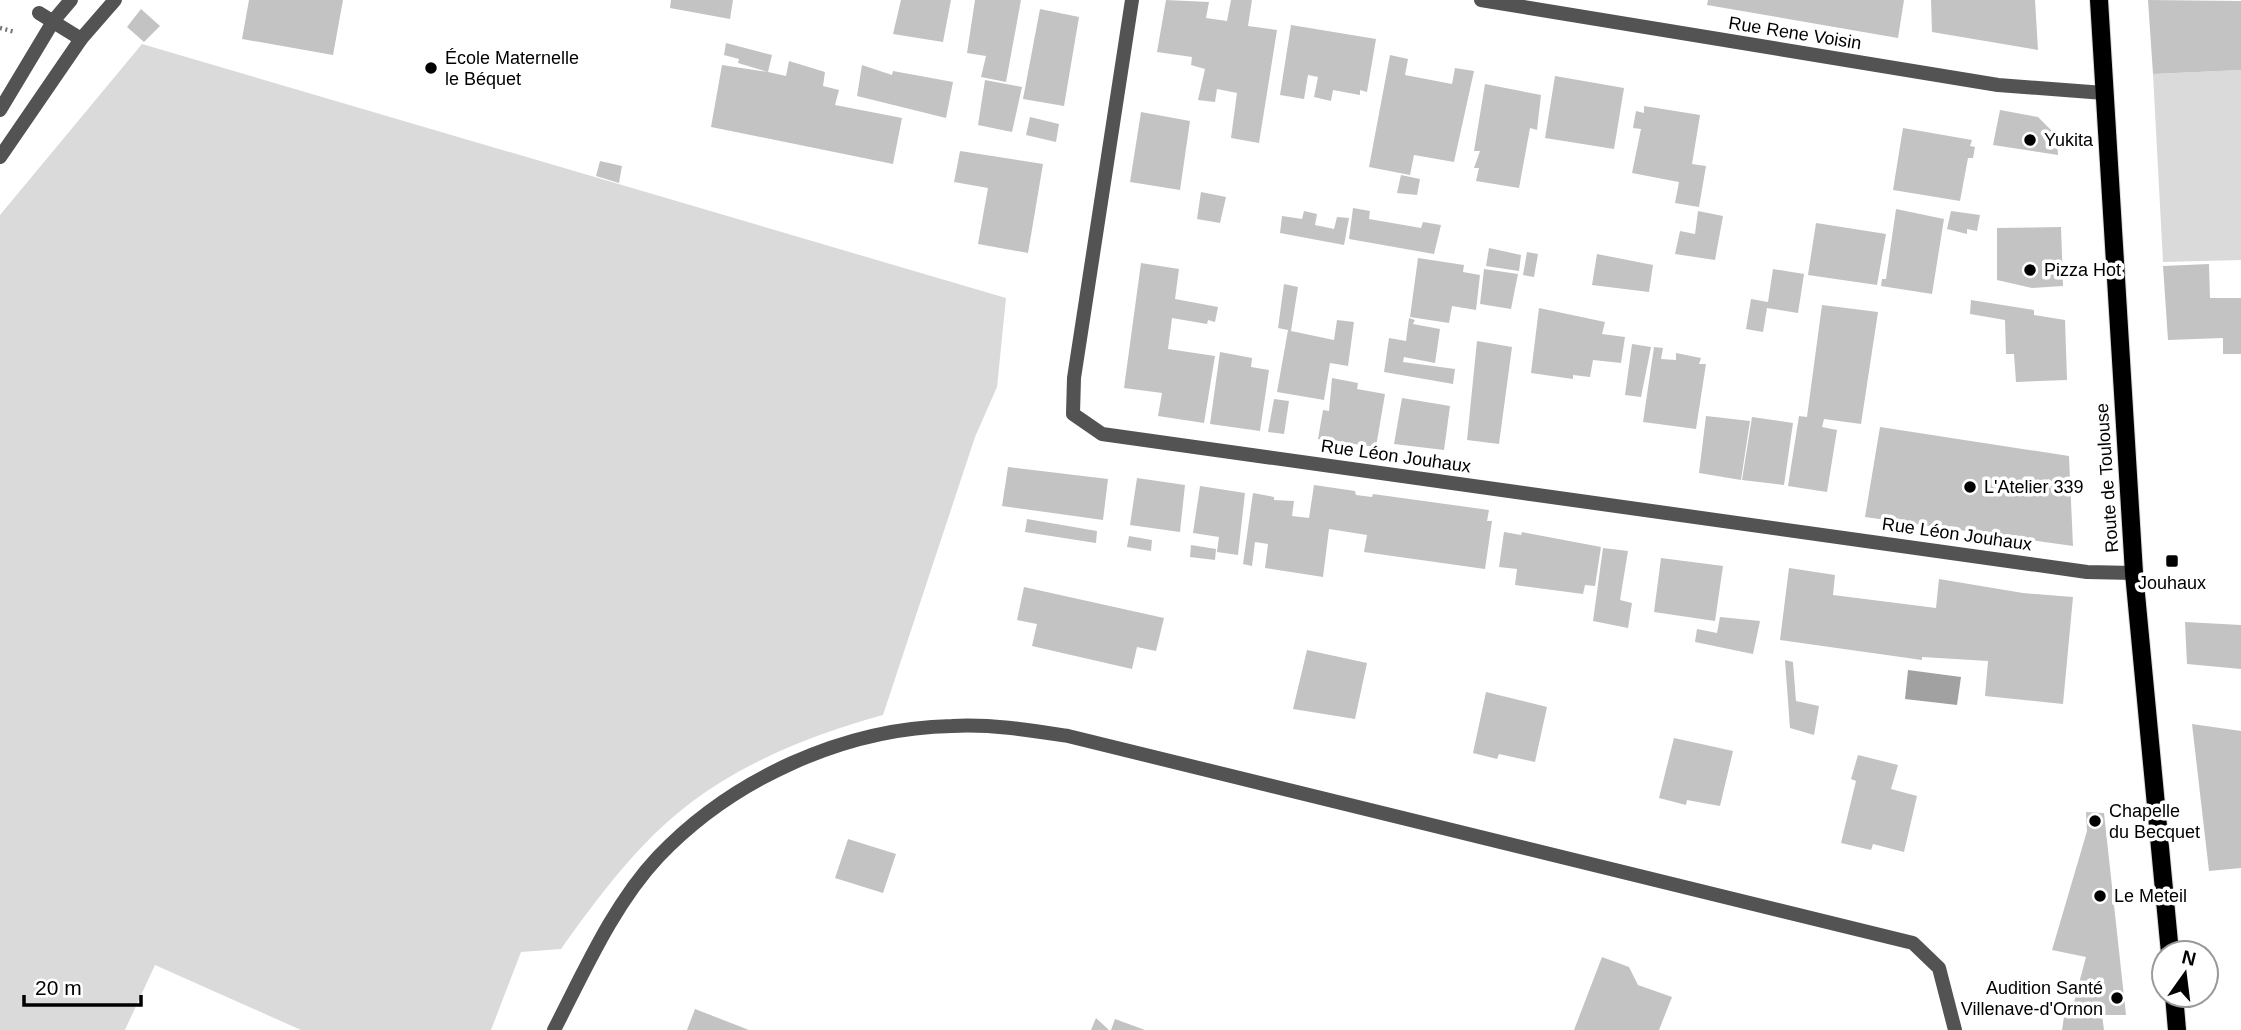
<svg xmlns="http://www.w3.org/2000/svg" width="2241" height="1030" font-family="Helvetica,sans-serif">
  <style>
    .green { fill: #dadada }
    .water { fill: #a1a1a1 }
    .building { fill: #c3c3c3 }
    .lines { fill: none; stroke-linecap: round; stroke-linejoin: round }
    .primary-casing { stroke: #dbdbdb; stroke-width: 20 }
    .path { stroke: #757575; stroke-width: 4.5; stroke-dasharray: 2 3.5; stroke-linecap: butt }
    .service { stroke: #535353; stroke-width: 14 }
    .minor { stroke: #535353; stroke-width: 14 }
    .tertiary { stroke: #535353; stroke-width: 14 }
    .primary { stroke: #000; stroke-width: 18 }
    .poi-dot { fill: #000; stroke: #fff; stroke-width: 2.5 }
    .labels { text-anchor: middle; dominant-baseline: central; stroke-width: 7; stroke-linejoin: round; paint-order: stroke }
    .street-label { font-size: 18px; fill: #000; stroke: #fff }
    .poi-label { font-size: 18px; fill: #000; stroke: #fff; text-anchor: start }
  </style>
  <rect width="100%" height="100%" fill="#fff"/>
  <!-- green -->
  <path class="green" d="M142 44 1006 298 997 387 975 437 883 715C817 733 748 760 693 801 639 841 599 896 561 949L521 952 491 1030H301L155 965 125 1030H0V215Z
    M2241 70V260L2163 262 2153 74Z"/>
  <!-- water -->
  <path class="water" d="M1908 670 1961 677 1957 705 1905 699Z"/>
  <!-- building -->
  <path class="building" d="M249 0H343L333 55 242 39Z
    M671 0H733L730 19 670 8Z
    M901 0H951L943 42 893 34Z
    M975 0H1021L1006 82 981 77 986 56 967 53Z
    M1166 0 1209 2 1206 18 1227 21 1231 0H1252L1248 26 1277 30 1259 143 1231 138 1237 93 1217 89 1215 102 1198 100 1205 69 1191 65 1192 57 1157 52Z
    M1708 0H1904L1898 38 1707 5Z
    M1931 0H2035L2038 50 1932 32Z
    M2148 0 2241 1V70L2153 74Z
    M141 9 160 26 144 42 127 27Z
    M1040 9 1079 17 1064 106 1023 99Z
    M1291 25 1376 39 1367 92 1360 90V95L1333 90 1331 101 1314 97 1318 77 1308 75 1304 99 1280 95Z
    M726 43 772 55 768 72 786 76 789 61 825 72 823 86 839 90 835 105 902 118 893 164 711 127 722 65 768 72 738 63 739 59 724 55Z
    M1390 55 1408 59 1405 75 1452 84 1455 68 1474 71 1454 162 1414 155 1410 175 1369 167Z
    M862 65 892 75 893 71 953 82 946 118 857 96Z
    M1555 76 1624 88 1614 149 1545 138Z
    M985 80 1022 87 1012 132 978 125Z
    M1485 84 1541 95 1537 130 1530 128 1519 188 1476 181 1479 168H1474L1480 151H1474Z
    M1644 106 1700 115 1692 164 1706 166 1699 207 1675 203 1679 182 1632 173 1641 129 1633 128 1636 111 1644 113Z
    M2000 110 2038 117 2057 136 2058 155 1993 145Z
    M1141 112 1190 121 1180 190 1130 182Z
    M1030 117 1059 124 1056 142 1026 135Z
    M1903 128 1972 140 1970 146 1975 147 1973 158H1968L1960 201 1893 190Z
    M960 151 1043 164 1028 253 978 244 988 188 954 182Z
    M600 161 622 166 619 183 596 176Z
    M1401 175 1420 179 1417 195 1397 193Z
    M1201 192 1226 197 1220 223 1197 219Z
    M1353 208 1370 211 1369 219 1421 228 1423 222 1441 225 1434 254 1349 239Z
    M1896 209 1944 219 1932 294 1881 286 1882 279H1886Z
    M1304 211 1317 214 1315 225 1334 229 1337 217 1349 218 1344 245 1280 233 1282 216 1302 219Z
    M1698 211 1723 216 1715 260 1675 254 1680 231 1695 234Z
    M1951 211 1980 215 1977 231 1967 229V234L1947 229Z
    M1816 223 1886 234 1877 285 1808 275Z
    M2061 227 2063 286 2032 288 1997 280V228Z
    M1489 248 1521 255 1519 271 1486 266Z
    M1527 252 1538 254 1534 277 1523 275Z
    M1597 254 1653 265 1649 292 1592 285Z
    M1418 258 1464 265 1463 272 1480 275 1476 310 1452 306 1449 323 1410 317Z
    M1141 263 1179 269 1175 299 1218 307 1215 322 1208 320 1207 324 1172 318 1168 349 1215 356 1204 423 1158 416 1162 393 1124 388Z
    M2209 264 2210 298H2241V354H2223V338L2168 340 2163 266Z
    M1484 269 1518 274 1511 309 1480 304Z
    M1773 269 1804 274 1798 313 1767 308 1763 332 1746 329 1751 299 1768 302Z
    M1284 284 1298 287 1291 331 1334 340 1337 320 1354 322 1348 366 1330 363 1324 400 1277 392 1288 330 1278 328Z
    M1971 300 2034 310V315L2065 320 2067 380 2016 382 2014 354H2006L2005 320 1970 314Z
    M1822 305 1878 312 1861 424 1824 419 1822 427 1837 430 1827 492 1788 486 1799 416 1807 417Z
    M1539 308 1605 322 1602 334 1625 337 1621 363 1593 360 1590 377 1573 375V379L1531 373Z
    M1409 318 1415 320 1413 324 1440 329 1435 363 1404 357 1403 362 1455 369 1453 384 1384 372 1389 338 1406 341Z
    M1477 341 1512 347 1499 444 1467 440Z
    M1632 344 1651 347 1641 397 1625 395Z
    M1654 347 1663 348 1661 359 1676 360V353L1701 358 1699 364H1706L1696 429 1643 422Z
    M1220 352 1252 358 1251 367 1269 370 1260 431 1210 424Z
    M1332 378 1358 383 1357 389 1385 394 1376 447 1318 439 1323 410 1329 411Z
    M1402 398 1450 406 1444 450 1394 444Z
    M1274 399 1289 401 1284 434 1268 432Z
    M1706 416 1750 421 1741 480 1699 473Z
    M1752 417 1793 423 1784 485 1742 480Z
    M1880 427 2069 456 2073 546 1865 517Z
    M1008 467 1108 479 1103 520 1002 506Z
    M1137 478 1185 485 1180 532 1130 525Z
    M1314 485 1355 491 1356 495 1372 497 1373 494 1489 510 1487 521H1492L1485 569 1364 552 1367 535 1329 529 1323 577 1265 568 1268 544 1255 542 1252 566 1243 564 1253 493 1274 497V500L1294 501 1292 516 1309 518Z
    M1200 486 1245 493 1238 555 1217 552 1219 537 1193 533Z
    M1027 519 1097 531 1096 543 1025 532Z
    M1504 532 1521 535 1522 532 1601 547 1595 586 1585 585 1583 594 1515 585 1517 569 1499 567Z
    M1129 536 1152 540 1151 551 1127 547Z
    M1191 545 1216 549 1215 560 1190 557Z
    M1603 548 1628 551 1620 600 1632 603 1628 628 1593 621Z
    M1661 558 1723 566 1715 621 1654 612Z
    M1789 568 1835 575 1833 595 1936 608 1939 579 2023 593 2073 597 2063 704 1985 696 1988 661 1922 657V660L1780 640Z
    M1024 587 1164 618 1156 651 1137 647 1132 669 1032 646 1037 624 1017 620Z
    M1720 617 1760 621 1753 654 1695 642 1697 629 1717 633Z
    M2185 622 2241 625V669L2187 664Z
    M1307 650 1367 663 1355 719 1293 709Z
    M1785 660 1793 662 1796 701 1819 706 1814 735 1790 728Z
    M1486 692 1547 707 1535 762 1499 754 1497 759 1473 753Z
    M2192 724 2241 731V868L2209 871Z
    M1674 738 1733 751 1720 806 1687 800 1686 805 1659 798Z
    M1858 755 1898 765 1891 789 1917 796 1904 852 1873 844 1871 850 1841 843 1856 781 1851 779Z
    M2086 812 2104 813 2126 1015H2102L2104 1030H2062L2066 1004 2073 1006 2086 957 2052 950 2087 831Z
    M848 839 896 854 883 893 835 878Z
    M1602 957 1629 967 1638 985 1672 997 1659 1030H1574Z
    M695 1009 749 1030H687Z
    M1096 1018 1109 1030H1091Z
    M1115 1019 1145 1030H1111Z"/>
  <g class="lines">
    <!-- primary casing -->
    <g class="primary-casing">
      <path id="primary" d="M2099 0 2134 573 2170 953
        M2174 995 2177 1030"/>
    </g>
    <!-- path -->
    <path class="path" d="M0 28 15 32"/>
    <!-- service -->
    <path class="service" d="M39 13 81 39
      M554 1030C584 972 613 905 658 857 732 779 844 728 952 726 992 724 1029 730 1068 736L1913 943 1939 968 1955 1030"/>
    <!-- minor -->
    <path class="minor" d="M1132 0 1074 378 1073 414 1102 434 2087 572 2134 573
      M1481 0 1998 85 2104 93"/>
    <!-- tertiary -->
    <path class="tertiary" d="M0 110 54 20 71 0
      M0 157 81 39 115 0"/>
    <!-- primary -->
    <use href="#primary" class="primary"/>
  </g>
  <!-- markers -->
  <g class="poi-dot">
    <circle cx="431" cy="68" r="7"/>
    <circle cx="2030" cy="140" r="7"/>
    <circle cx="2030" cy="270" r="7"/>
    <circle cx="1970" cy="487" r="7"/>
    <rect x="2165" y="554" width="14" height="14" rx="3.5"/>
    <circle cx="2095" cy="821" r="7"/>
    <circle cx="2100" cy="896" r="7"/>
    <circle cx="2117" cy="998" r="7"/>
  </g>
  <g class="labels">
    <!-- street labels -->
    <g class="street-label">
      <text transform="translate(1795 33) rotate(9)">Rue Rene Voisin</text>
      <text transform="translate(1396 456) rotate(8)">Rue Léon Jouhaux</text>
      <text transform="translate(2107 478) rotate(-94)">Route de Toulouse</text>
      <text transform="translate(1957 534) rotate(8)">Rue Léon Jouhaux</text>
    </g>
    <!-- poi labels -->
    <g class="poi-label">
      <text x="445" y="58">École Maternelle<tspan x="445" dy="21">le Béquet</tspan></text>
      <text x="2044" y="140">Yukita</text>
      <text x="2044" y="270">Pizza Hot</text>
      <text x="1984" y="487">L'Atelier 339</text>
      <text x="2172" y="583" text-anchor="middle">Jouhaux</text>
      <text x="2109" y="811">Chapelle<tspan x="2109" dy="21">du Becquet</tspan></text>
      <text x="2114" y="896">Le Meteil</text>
      <text x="2103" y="988" text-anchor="end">Audition Santé<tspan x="2103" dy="21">Villenave-d'Ornon</tspan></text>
    </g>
  </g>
  <!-- north arrow -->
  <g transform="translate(2185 974) rotate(14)"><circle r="33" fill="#ffffff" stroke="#999999" stroke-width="2"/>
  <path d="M0-5L12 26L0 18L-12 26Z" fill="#000000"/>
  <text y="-10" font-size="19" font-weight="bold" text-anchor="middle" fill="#000000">N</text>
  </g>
  <!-- scale -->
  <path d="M24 995v10h117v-10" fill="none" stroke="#000000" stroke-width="3.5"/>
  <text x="35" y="995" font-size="21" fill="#000000" stroke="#ffffff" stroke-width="5" paint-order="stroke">20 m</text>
</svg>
